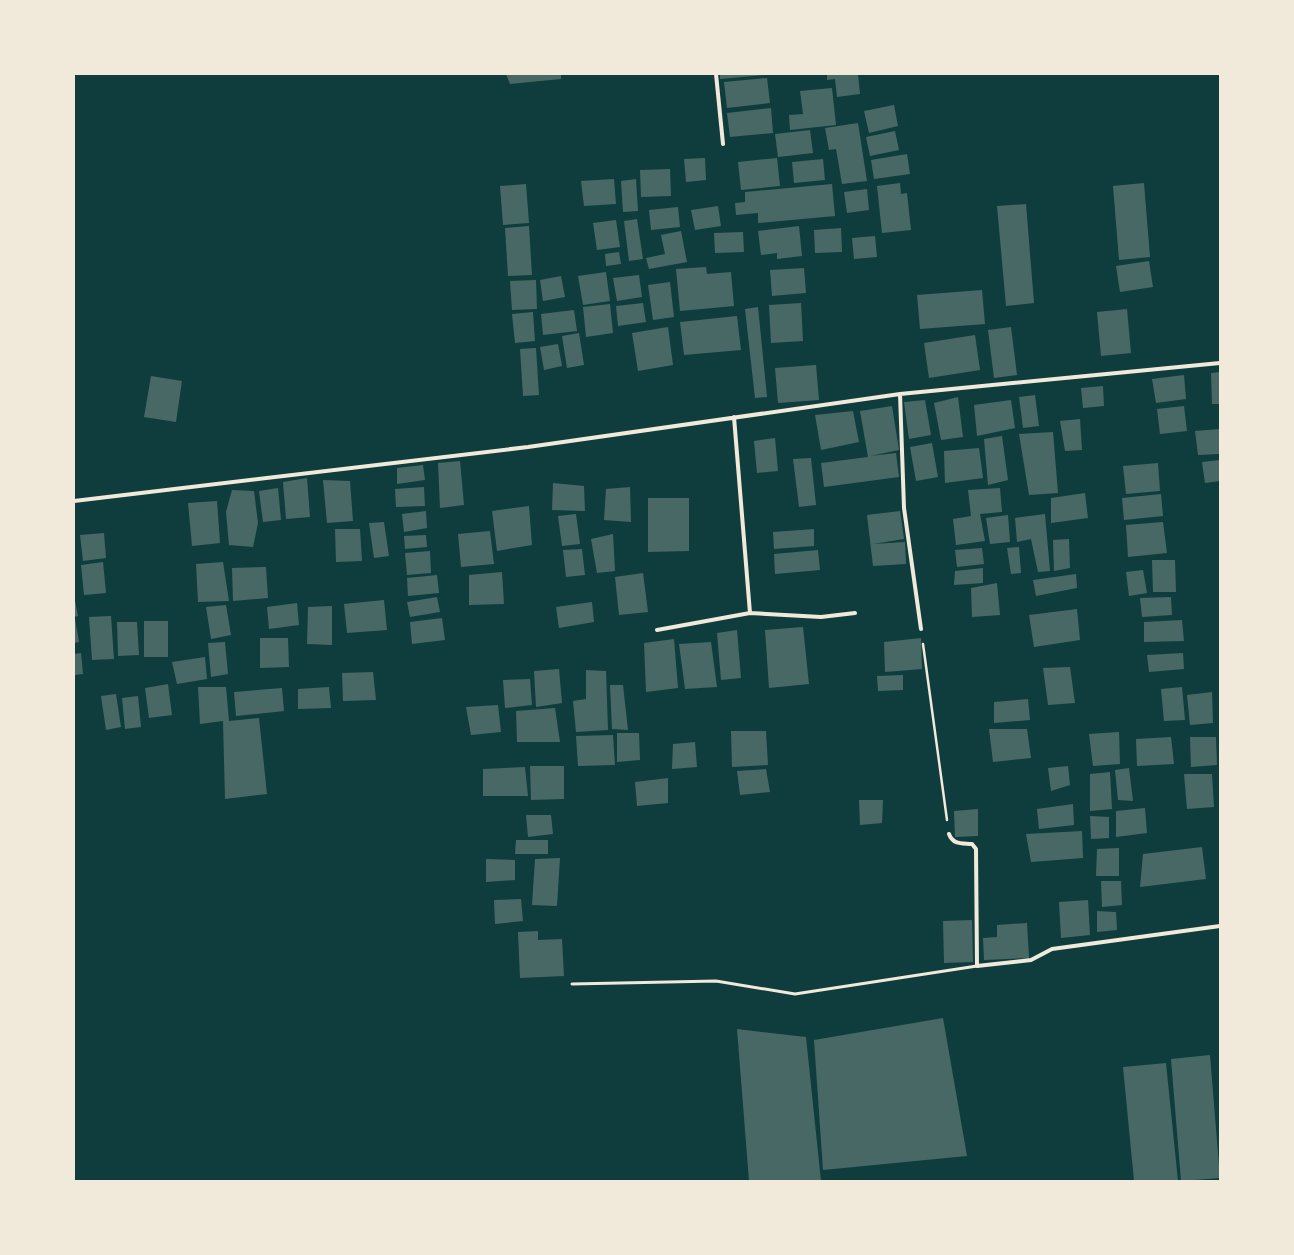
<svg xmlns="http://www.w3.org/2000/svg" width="1294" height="1255" font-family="Helvetica,sans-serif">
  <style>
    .building { fill: #486865 }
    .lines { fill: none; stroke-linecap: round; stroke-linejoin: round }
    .path { stroke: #f1e9da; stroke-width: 2.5 }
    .service { stroke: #f1e9da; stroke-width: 3 }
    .minor { stroke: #f1e9da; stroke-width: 4 }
  </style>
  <rect width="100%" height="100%" fill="#0f3d3e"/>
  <!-- building -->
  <path class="building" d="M506 74H561V79L510 84Z
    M720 74H764V75L720 79Z
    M827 74H858L860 94 837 97 835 79 827 80Z
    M767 78 770 103 727 108 724 82Z
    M832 88 836 125 790 130 789 115 803 114 800 91Z
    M894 105 898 126 869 133 864 111Z
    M771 108 773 133 730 137 727 113Z
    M858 123 867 181 842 184 836 149 829 150 825 128Z
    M810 130 813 153 778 157 775 134Z
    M895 131 899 150 870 156 866 137Z
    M907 154 910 174 874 179 871 160Z
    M705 158 706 180 686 182 684 159Z
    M777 158 780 186 741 190 738 162Z
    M823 159 825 180 794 183 792 162Z
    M670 169 671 196 641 197 640 170Z
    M614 179 616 204 584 206 581 181Z
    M636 179 638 211 623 212 621 181Z
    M900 183 901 194 907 193 911 230 882 233 877 186Z
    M1144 183 1150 257 1119 260 1113 186Z
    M526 184 529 223 503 225 500 186Z
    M832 184 835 216 758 223V213L736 215 735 203 745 202V192Z
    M867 189 869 210 847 213 844 192Z
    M1026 204 1034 303 1006 306 997 206Z
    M718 206 721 226 695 230 691 210Z
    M678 207 680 227 651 230 649 210Z
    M637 219 643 259 629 261 624 221Z
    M616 220 620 247 597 250 593 223Z
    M529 226 532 275 508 276 505 228Z
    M799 226 802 256 777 259V253L761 255 758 231Z
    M841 228 842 252 815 253 814 230Z
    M681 231 687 262 649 269 646 258 665 254 661 235Z
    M743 232 744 252 715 253 714 233Z
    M875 236 877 257 854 259 852 238Z
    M619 252 621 264 606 266 605 254Z
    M1149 261 1153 287 1120 292 1116 266Z
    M706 267 707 274 731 272 734 306 680 311 676 269Z
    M804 268 806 293 772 296 770 270Z
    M606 272 610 301 583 305 578 276Z
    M639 275 642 297 617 301 613 278Z
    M561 276 565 297 543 301 540 280Z
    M536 280 537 309 512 310 510 281Z
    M670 282 674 317 653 320 648 285Z
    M982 290 985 324 920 329 917 295Z
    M643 303 646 322 618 326 616 306Z
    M801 303 803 341 771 343 769 305Z
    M610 304 613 333 586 337 583 307Z
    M758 307 767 397 755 398 745 309Z
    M1127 309 1131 353 1101 356 1097 312Z
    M574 310 577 331 543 335 541 314Z
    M533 312 535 341 515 343 512 314Z
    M737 316 741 350 684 355 680 322Z
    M668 327 673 365 638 371 632 333Z
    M1011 327 1017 375 994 378 988 330Z
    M579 333 584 365 567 368 562 336Z
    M975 335 980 370 929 378 924 343Z
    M558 344 562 366 544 370 540 347Z
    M536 348 539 395 523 396 520 349Z
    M816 365 819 400 778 403 775 368Z
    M1220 372V404H1212L1211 373Z
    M1184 375 1186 399 1156 403 1152 379Z
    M151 376 182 381 176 422 144 417Z
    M1103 386 1104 406 1083 408 1081 388Z
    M1035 395 1039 426 1023 428 1019 397Z
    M958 397 963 437 941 440 934 403Z
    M925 400 931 435 909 439 904 402Z
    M1011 400 1015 428 977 436 974 405Z
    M892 406 899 450 870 456 896 453 899 477 824 487 821 463 868 457 860 411Z
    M1184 406 1187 431 1160 434 1157 409Z
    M853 411 859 442 821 450 815 415Z
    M1080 419 1082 450 1065 451 1060 421Z
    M1220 429V454L1198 455 1195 431Z
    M1053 432 1058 493 1029 495 1019 434Z
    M1002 436 1008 480 988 485 984 439Z
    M775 438 778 471 757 473 754 441Z
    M932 443 938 477 916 481 910 447Z
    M979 448 983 478 945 483 944 451Z
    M811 458 816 505 799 507 793 459Z
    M1220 460V481L1205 483 1202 462Z
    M460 461 464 505 440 508 438 463Z
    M1158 463 1160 491 1126 494 1123 466Z
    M423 465 425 480 397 484V468Z
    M307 478 310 517 286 519 283 482Z
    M323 480 350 481 353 521 327 523Z
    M553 483 584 486 585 511 552 510Z
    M424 487 425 506 396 507 395 489Z
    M630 487 631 522 604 520 606 489Z
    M278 488 281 520 263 522 259 491Z
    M1000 488 1002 512 980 514 985 541 956 545 953 519 971 516 968 490Z
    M232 490 254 491 258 523 253 547 229 545 226 512Z
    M1085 493 1088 518 1051 523V498Z
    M1161 494 1163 516 1124 520 1122 498Z
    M648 498H689V551L648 552Z
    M217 501 220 543 192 546 188 503Z
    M529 506 532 545 497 551 492 511Z
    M426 511 427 528 404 532 402 514Z
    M900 511 904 539 873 544 905 542 906 564 873 566 867 515Z
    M576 514 580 544 562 546 558 516Z
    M1045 514 1050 571 1038 572 1031 539 1017 542 1015 518Z
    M1008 515 1010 542 990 544 986 518Z
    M384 522 389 556 374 558 369 523Z
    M1163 522 1167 553 1128 557 1126 525Z
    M335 529H360L362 561 336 562Z
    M814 529V546L774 549 773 532Z
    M490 531 494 564 461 567 458 534Z
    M104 533 106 558 83 561 80 535Z
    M613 534 615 571 597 573 591 539Z
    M426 535 427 547 405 549 404 536Z
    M1069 539 1070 568 1054 571 1053 540Z
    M1019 547 1021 573 1011 574 1007 548Z
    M982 548 984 564 957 567 955 550Z
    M582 549 585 575 566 577 563 550Z
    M818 550 820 570 775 574 774 554Z
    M430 551 431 573 407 575 405 553Z
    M1152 560H1175L1176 592H1153Z
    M103 562 106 593 84 595 81 565Z
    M223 562 229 601 198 602 196 564Z
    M266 567 268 598 233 601 232 568Z
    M983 568V583L954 585 955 571Z
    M1143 570 1147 593 1129 596 1126 572Z
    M502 572 504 604 469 605V575Z
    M643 573 648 612 619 615 615 577Z
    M1076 574 1077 588 1036 596 1033 580Z
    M437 575 439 593 408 596 407 578Z
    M997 583 1000 615 972 617 971 588Z
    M74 595 78 616 74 617Z
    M437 597 440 612 410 617 407 602Z
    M1171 597 1172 615 1142 617 1140 598Z
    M384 600 387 630 347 633 344 604Z
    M592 602 594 622 559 628 556 607Z
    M297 603 299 625 269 629 267 607Z
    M226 605 231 635 211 639 206 607Z
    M332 606V645L307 644 308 607Z
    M1077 609 1080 640 1034 647 1029 615Z
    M111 616 114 659 92 660 89 617Z
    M442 618 445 640 412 644 410 622Z
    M75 619 79 642 74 643V620Z
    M1182 620 1184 641 1144 642V622Z
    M144 621H168V657H144Z
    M117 622H137L139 655 118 656Z
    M803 627 809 684 769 688 765 630Z
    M737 630 741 678 721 680 717 633Z
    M260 638H288L289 667 260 668Z
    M921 638 922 669 885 672 884 642Z
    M674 639 678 688 646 692 644 643Z
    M225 642 228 674 211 677 208 643Z
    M711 642 717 687 685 689 679 644Z
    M81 653 83 674 74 675V654Z
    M1183 653 1184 669 1149 672 1147 655Z
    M205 657 207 679 177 684 172 662Z
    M1070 667 1075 703 1048 705 1043 668Z
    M559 669 562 703 536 707 534 671Z
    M586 670 606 671 608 730 576 732 573 701 586 699Z
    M373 672 376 700 343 701 342 673Z
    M903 675V690L878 691 877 676Z
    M530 679 532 705 505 708 503 680Z
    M168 684 172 715 149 718 145 688Z
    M610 685H623L628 730 612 729Z
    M198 687H226L229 721 259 718 267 794 225 799 223 721 200 724Z
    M329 687 331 708 298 709V689Z
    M1182 687 1185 720 1164 721 1161 689Z
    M282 688 284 711 236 716 234 692Z
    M1212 692 1213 723 1190 725 1187 695Z
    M116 694 121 727 106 730 101 696Z
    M138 696 141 727 125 729 122 698Z
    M1028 699 1030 720 994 723V702Z
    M498 705 501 732 471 735 466 707Z
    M555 708 560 742H517L516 711Z
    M989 729H1027L1031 758 993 762Z
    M731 731H766L768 765 732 767Z
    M1119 732 1120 764 1093 766 1089 734Z
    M617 733H639L640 760 617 762Z
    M613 735 615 765 578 766 576 736Z
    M1171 737 1174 764 1137 766 1136 739Z
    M1190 737H1216L1217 765 1191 767Z
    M695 742 697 767 672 769 673 744Z
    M530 766H564V799L531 800Z
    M1068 766 1070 785 1051 791 1048 768Z
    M525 767 528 796H483V769Z
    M1129 768 1133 801 1118 800 1115 770Z
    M766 769 770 792 740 795 737 771Z
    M1110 772 1112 809 1090 811V774Z
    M1184 774H1212L1214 807 1187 809Z
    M668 778V803L637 806 635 782Z
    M859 800H883L882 823 860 825Z
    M1073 804 1074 825 1039 829 1037 809Z
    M1145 808 1147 833 1116 837V811Z
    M978 809V836L955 837 954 811Z
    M526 815H551L553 834 528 837Z
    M1090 816 1109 817V838L1091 839Z
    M1082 831 1083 858 1031 862 1026 834Z
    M516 840H548V854H515Z
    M1202 847 1206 879 1140 887 1143 854Z
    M1119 848V876H1096L1097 849Z
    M560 858 557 906 532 905 535 859Z
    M486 859 515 860V880L486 882Z
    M1101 881H1121L1122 905 1102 907Z
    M521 899 523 921 495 924 494 900Z
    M1088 900 1090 935 1061 938 1059 902Z
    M1097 911 1116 912 1117 930 1097 932Z
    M972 920 973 962 944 963 943 921Z
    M1027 923 1029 958 984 960 983 938 997 937V925Z
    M538 931V940L562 939 564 976 520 978 518 932Z
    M943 1018 967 1156 823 1170 814 1040Z
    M737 1029 806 1037 821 1181H749Z
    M1210 1055 1220 1178 1181 1181 1171 1059Z
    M1166 1063 1178 1181H1134L1123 1067Z"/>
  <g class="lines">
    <!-- path -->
    <path class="path" d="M923 644 947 820"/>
    <!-- service -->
    <path class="service" d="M572 984 716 981 795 994 977 966"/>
    <!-- minor -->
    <path class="minor" d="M716 74 723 144
      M900 394 904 508 921 629
      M74 501 528 447 900 394 1220 363
      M750 613 821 617 855 613
      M657 630 750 613 734 417
      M949 834C953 845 962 843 972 844L976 849 977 966 1031 960 1052 949 1220 926"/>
  </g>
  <!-- border -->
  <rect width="1294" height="1255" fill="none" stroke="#f1e9da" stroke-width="150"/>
</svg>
